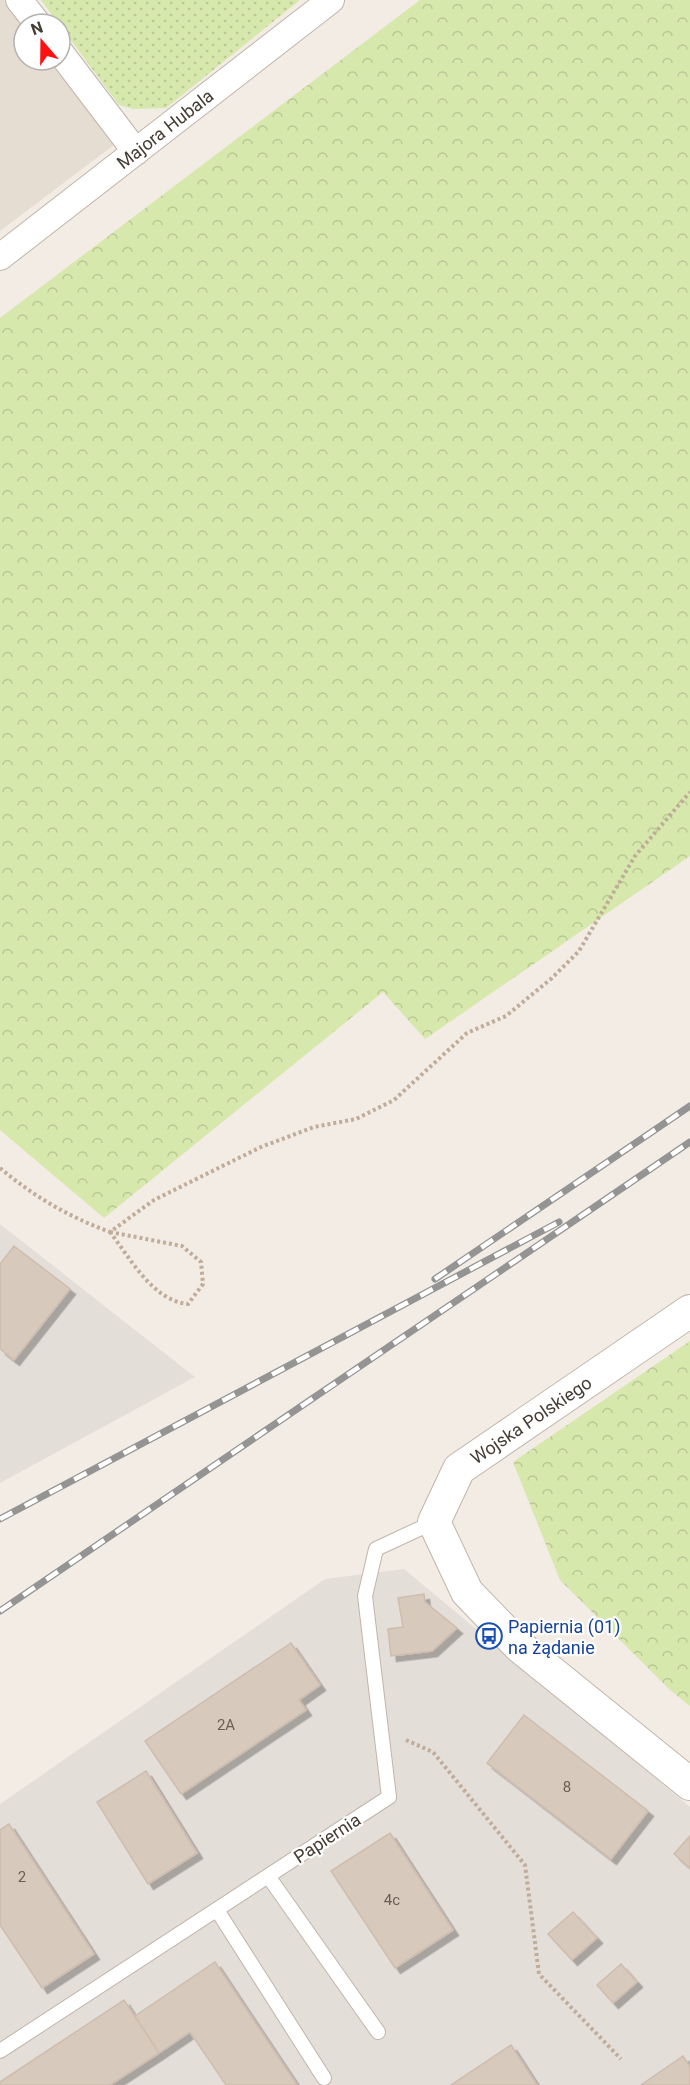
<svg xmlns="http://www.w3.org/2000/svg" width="690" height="2085" font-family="Roboto,sans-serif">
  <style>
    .residential { fill: #e6ddd2 }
    .industrial { fill: #e4ded9 }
    .grass { fill: url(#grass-dots) }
    .forest { fill: url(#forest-crowns) }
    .building { fill: #d7c9bc; stroke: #cfbdad; stroke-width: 1.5; filter: url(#shadow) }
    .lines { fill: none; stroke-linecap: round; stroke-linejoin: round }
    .service-casing { stroke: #c1b5aa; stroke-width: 16 }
    .minor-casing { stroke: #c1b5aa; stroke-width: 28 }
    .tertiary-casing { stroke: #c1b5aa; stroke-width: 34 }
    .path { stroke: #c0ac98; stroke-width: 4; stroke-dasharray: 3 3; stroke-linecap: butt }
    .service { stroke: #fff; stroke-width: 14 }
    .minor { stroke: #fff; stroke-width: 26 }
    .tertiary { stroke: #fff; stroke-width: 32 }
    .rail-casing { stroke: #949494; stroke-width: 7 }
    .rail { stroke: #fff; stroke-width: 4.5; stroke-dasharray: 14; stroke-linecap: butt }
    .labels { text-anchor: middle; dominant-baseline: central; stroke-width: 4.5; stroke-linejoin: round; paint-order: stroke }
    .number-label { font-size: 15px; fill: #6a5f56 }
    .street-label { font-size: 18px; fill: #453c34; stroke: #fff }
    .transit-label { font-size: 18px; fill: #164399; stroke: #fff; text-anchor: start }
  </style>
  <defs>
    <pattern id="grass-dots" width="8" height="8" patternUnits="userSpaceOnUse" patternTransform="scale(1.5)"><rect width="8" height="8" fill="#d6e8ac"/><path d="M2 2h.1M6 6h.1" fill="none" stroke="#b9c895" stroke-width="1.8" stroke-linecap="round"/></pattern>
    <pattern id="forest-crowns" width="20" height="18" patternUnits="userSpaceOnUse" patternTransform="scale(1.5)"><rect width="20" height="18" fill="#d6e8ac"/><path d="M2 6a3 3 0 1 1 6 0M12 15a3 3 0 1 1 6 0" fill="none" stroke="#b9c895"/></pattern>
    <filter id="shadow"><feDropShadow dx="5.5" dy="5.5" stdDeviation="0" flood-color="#0004"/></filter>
  </defs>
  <rect width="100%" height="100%" fill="#f2ece4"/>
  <!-- residential -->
  <path class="residential" d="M0 0H4L24 26V60H50L115 144 0 231Z"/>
  <!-- industrial -->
  <path class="industrial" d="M0 1224 195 1377 0 1483Z
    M404 1569 690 1807V2085H0V1804L325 1579Z"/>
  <!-- grass -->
  <path class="grass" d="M41 0H300L166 108 133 109 119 105Z"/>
  <!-- forest -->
  <path class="forest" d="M420 0H690V856L425 1039 383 992 104 1218 0 1130V318Z
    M690 1341V1706L670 1690 560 1580 513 1462Z"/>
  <!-- building -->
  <path class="building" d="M14 1246 70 1289 14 1360 0 1349V1264Z
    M424 1594 425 1602 457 1628 432 1651 391 1656 388 1629 403 1627 398 1598Z
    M291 1643 320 1685 299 1700 306 1710 181 1794 145 1741Z
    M524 1715 648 1811 611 1859 487 1763Z
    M146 1771 197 1853 148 1884 97 1802Z
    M9 1824 94 1954 42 1988 0 1925V1830Z
    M390 1833 453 1930 395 1968 331 1871Z
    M690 1836V1868L674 1854Z
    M573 1912 597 1938 572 1960 548 1934Z
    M215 1962 297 2085H226L190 2032 159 2053 135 2016Z
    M621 1964 637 1982 613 2003 597 1985Z
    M124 2000 159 2053 110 2085H0V2082Z
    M511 2045 537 2085H451Z
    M683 2056 690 2067V2085H641Z"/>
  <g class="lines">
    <!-- service casing -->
    <g class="service-casing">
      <path id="service" d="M268 1876 378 2032
        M217 1910 324 2078
        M0 2051 389 1797 365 1596 376 1549 434 1522"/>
    </g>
    <!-- minor casing -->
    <g class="minor-casing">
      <path id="minor" d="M19 0 38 24
        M60 52 136 152
        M0 257 331 0"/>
    </g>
    <!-- tertiary casing -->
    <g class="tertiary-casing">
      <path id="tertiary" d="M690 1311 459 1469 434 1522 467 1592 519 1646 690 1784"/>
    </g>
    <!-- path -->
    <path class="path" d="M0 1168C33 1196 69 1217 110 1232L154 1200 261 1147 314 1127 356 1119 394 1100 467 1033 506 1016 552 978 579 951 635 856 690 792
      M110 1232 182 1246 201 1262 203 1284 188 1304C153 1301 130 1258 110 1232Z
      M406 1740 433 1752 525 1865 539 1974 621 2059"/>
    <!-- service -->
    <use href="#service" class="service"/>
    <!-- minor -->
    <use href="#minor" class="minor"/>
    <!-- tertiary -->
    <use href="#tertiary" class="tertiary"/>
    <!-- rail casing -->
    <g class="rail-casing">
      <path id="rail" d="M435 1279 690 1106
        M0 1519 559 1222
        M0 1611 690 1142"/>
    </g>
    <!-- rail -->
    <use href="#rail" class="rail"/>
  </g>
  <!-- icons -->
  <defs>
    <g id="bus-ring" transform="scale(1.35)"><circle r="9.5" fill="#fff" stroke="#1a4fb4" stroke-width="1.5"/><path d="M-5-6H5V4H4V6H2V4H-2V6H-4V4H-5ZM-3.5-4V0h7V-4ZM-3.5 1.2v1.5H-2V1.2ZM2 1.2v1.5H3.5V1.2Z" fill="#1a4fb4"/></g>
  </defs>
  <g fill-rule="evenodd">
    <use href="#bus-ring" x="489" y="1636"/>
  </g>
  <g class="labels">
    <!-- number labels -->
    <g class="number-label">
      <text x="226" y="1725">2A</text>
      <text x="567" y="1787">8</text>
      <text x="22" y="1877">2</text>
      <text x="392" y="1900">4c</text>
    </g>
    <!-- street labels -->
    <g class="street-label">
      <text transform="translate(165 129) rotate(-38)">Majora Hubala</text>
      <text transform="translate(531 1420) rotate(-34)">Wojska Polskiego</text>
      <text transform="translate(327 1838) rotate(-33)">Papiernia</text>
    </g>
    <!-- transit labels -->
    <g class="transit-label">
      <text x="508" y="1626">Papiernia (01)<tspan x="508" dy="21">na żądanie</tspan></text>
    </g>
  </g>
  <!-- north arrow -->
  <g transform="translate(42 42) rotate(340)"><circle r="28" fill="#ffffff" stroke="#b5b1ae" stroke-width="1.5"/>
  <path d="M0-4.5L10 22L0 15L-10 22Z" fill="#fe1110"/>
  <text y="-9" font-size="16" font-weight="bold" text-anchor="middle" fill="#453c34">N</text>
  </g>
</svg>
